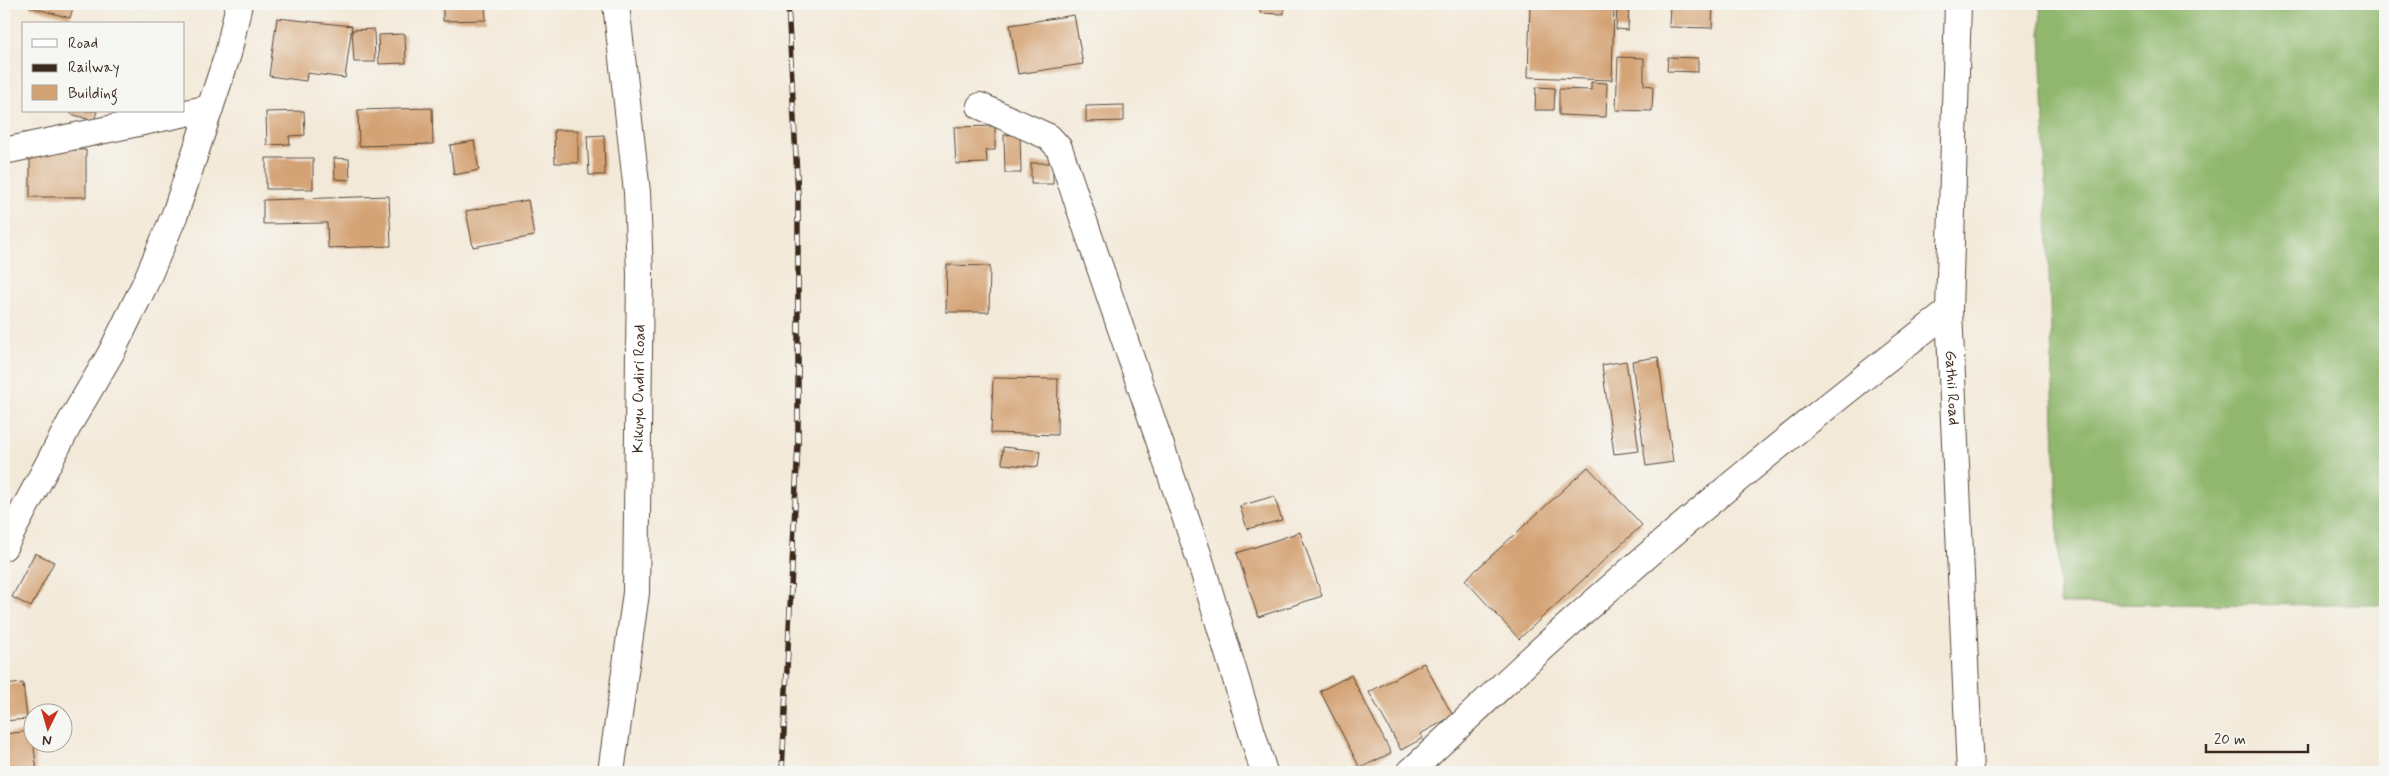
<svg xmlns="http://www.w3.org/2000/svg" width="2389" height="776" font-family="Mynerve,sans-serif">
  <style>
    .forest { fill: #90b76d; stroke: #667046 }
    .building { fill: #d4a374 }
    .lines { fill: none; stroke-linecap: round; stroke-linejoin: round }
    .minor-casing { stroke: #57473a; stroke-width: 28 }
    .minor { stroke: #fff; stroke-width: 26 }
    .rail-casing { stroke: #3b2a1e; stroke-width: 5.5 }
    .rail { stroke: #f6f6f2; stroke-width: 4; stroke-dasharray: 11; stroke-linecap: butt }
    .labels { text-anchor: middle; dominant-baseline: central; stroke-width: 5; stroke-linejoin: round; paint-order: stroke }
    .street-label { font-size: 16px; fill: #3b2a1e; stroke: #f6f6f2 }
  </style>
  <rect width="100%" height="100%" fill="#f6f6f2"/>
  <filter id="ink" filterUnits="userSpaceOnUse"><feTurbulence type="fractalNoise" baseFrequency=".02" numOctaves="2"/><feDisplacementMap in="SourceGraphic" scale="10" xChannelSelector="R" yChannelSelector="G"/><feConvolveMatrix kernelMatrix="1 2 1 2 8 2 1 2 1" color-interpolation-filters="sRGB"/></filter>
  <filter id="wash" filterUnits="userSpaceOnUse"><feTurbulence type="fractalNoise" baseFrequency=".0096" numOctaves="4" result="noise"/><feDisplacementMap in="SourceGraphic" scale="20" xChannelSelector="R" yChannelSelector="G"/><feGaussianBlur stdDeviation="1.12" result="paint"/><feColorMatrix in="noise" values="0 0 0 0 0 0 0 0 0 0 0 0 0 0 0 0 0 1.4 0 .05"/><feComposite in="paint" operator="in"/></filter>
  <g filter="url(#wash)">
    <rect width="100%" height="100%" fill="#f3e9d8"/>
    <!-- forest -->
    <path class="forest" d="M2040 4H2385V605L2060 604Z"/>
    <g id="blocks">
      <!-- building -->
      <path class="building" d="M31 4H74L70 18 30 7Z
        M443 4H485L486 20 443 21Z
        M1260 4H1284V14L1260 13Z
        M1530 4H1614L1612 80 1528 77Z
        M1617 4H1629L1628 30 1616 29Z
        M1670 4H1713L1712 28 1669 27Z
        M1074 15 1083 64 1018 74 1010 25Z
        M277 18 352 26 345 78 307 73 306 81 269 76Z
        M374 29 375 62H354L352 30Z
        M405 34 406 63 379 64 378 35Z
        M1618 57 1644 58V85L1653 86 1652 111 1616 110Z
        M1668 57 1698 58V72L1667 71Z
        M1591 82 1607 83 1606 117 1559 115V89L1591 90Z
        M1536 87 1555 88 1554 110H1535Z
        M1124 105V121L1086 122V106Z
        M432 108 433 144 359 146 358 110Z
        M72 111H97L94 121 71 114Z
        M304 111 305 135 289 136 290 144 267 145 266 112Z
        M995 126V150H986L987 163 956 164 954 127Z
        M554 130H578V163H555Z
        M1020 134 1021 173H1005L1004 135Z
        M604 135 605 175H589L587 136Z
        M474 141 479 170 454 175 450 145Z
        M30 150H86V197H30Z
        M266 158H313V189H266Z
        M334 158 349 159 350 180 335 179Z
        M1031 163H1053V184H1031Z
        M389 196 391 246 328 248 327 223 263 224V200Z
        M528 200 534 236 473 247 466 211Z
        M947 265 990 266 989 312H946Z
        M1658 357 1673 462 1646 466 1632 361Z
        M1626 361 1639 451 1614 454 1602 365Z
        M993 378 1058 379 1057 435 991 433Z
        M1003 447 1040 451 1038 467 1002 464Z
        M1588 467 1642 525 1519 639 1465 580Z
        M1274 496 1282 520 1247 529 1240 506Z
        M1300 532 1322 596 1258 617 1237 553Z
        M35 553 54 562 31 607 12 597Z
        M1424 663 1453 716 1420 734 1423 738 1401 750 1369 692Z
        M1351 675 1391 753 1360 768 1320 691Z
        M23 683 27 719 4 721V685Z
        M32 731 37 772H4V734Z"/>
    </g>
  </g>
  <g filter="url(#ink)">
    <use href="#blocks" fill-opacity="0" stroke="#57473a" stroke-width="1"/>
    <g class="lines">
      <!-- minor casing -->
      <g class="minor-casing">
        <g id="minor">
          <path id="s1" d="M1958 4 1949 311 1970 772"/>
          <path d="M980 106 1049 137 1059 148 1199 557 1264 772"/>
          <path d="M4 151 210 108"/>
          <path d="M4 547 71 421 111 353 144 286 175 214 210 108 228 54 239 4"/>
          <path id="s2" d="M611 772 636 593 640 274 637 192 616 4"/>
          <path d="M1410 772C1462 724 1512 675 1565 628 1688 517 1818 412 1949 311"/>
        </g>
      </g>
      <!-- minor -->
      <use href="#minor" class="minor"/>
      <!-- rail casing -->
      <g class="rail-casing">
        <path id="rail" d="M782 772 798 444V196L788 4"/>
      </g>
      <!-- rail -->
      <use href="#rail" class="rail"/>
    </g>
  </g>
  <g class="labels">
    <!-- street labels -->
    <g class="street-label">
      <text stroke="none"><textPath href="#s2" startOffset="385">Kikuyu Ondiri Road</textPath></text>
      <text stroke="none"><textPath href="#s1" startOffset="384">Gathii Road</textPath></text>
    </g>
  </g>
  <!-- margin -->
  <rect width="2389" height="776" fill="none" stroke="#f6f6f2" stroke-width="20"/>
  <!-- legend -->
  <rect x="22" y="22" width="162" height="90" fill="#f6f6f2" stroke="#aba49d"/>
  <rect x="32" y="39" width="25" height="8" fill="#ffffff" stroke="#aba49d"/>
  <text x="68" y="48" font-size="15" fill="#3b2a1e">Road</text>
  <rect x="32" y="64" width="25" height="8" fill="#3b2a1e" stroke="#aba49d"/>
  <text x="68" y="72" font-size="15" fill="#3b2a1e">Railway</text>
  <rect x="32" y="85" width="25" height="15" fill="#d4a374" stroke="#aba49d"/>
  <text x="68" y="98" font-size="15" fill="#3b2a1e">Building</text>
  <!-- north arrow -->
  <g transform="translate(48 728) rotate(185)"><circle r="24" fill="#f6f6f2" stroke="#aba49d"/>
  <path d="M0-4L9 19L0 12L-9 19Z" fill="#c8321e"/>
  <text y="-8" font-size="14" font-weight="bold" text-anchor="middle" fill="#3b2a1e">N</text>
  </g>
  <!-- scale -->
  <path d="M2206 744v8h102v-8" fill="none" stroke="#3b2a1e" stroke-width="2.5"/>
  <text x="2214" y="744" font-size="15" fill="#3b2a1e" stroke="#f6f6f2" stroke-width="4" paint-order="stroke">20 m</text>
</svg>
